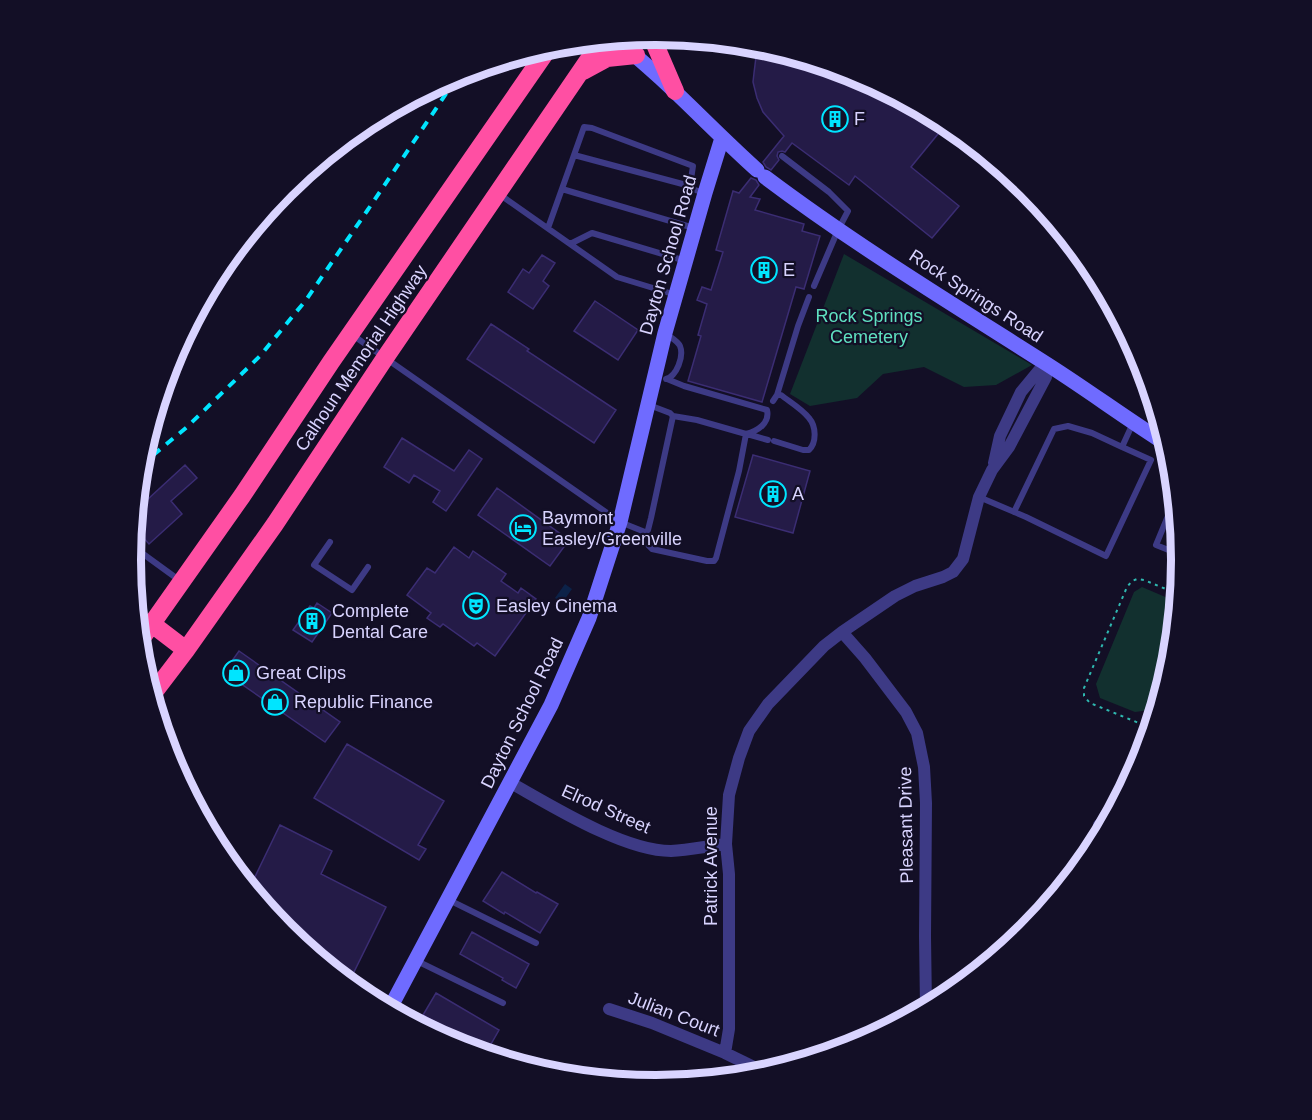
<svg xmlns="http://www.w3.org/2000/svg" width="1312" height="1120" font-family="Helvetica,sans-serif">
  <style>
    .green { fill: #12302f }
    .water { fill: #0c2248 }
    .building { fill: #241b47; stroke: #3b2d73; stroke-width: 1.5 }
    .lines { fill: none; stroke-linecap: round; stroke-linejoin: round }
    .path { stroke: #2fb8b0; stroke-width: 2; stroke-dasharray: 3 4.5; stroke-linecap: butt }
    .lane { stroke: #3d3a85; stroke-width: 6 }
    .street { stroke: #3d3a85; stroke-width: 12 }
    .secondary { stroke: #6f6bff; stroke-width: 15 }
    .highway { stroke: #ff4fa3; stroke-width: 18 }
    .rail { stroke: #00e5ff; stroke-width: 4; stroke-dasharray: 9 8; stroke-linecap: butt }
    .labels { text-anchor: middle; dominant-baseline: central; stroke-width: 4.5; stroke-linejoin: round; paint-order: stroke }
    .poi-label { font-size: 18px; fill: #d9d4ff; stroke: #130f26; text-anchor: start }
    .street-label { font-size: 18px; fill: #d9d4ff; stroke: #130f26 }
    .park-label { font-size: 18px; fill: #5fe0c0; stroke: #130f26 }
    .rim { fill: none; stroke: #d9d4ff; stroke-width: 8 }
  </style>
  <rect width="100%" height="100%" fill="#130f26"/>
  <!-- green -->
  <path class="green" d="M844 254 1032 365 996 385 964 387 924 367 883 374 857 398 810 406 790 394Z
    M1142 587 1177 602 1171 663 1157 709 1135 712 1100 698 1096 684 1134 592Z"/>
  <!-- water -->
  <path class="water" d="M565 584 572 589 562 603 555 598Z"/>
  <!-- building -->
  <path class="building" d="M759 45 857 75 947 123 911 167 959 206 932 238 855 176 849 185 792 143 785 152 782 151 778 152 777 156 779 160 771 170 766 167 763 162 784 136 763 112 757 98 753 82 754 73 756 57Z
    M751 178 756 180 759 185 750 197 760 199 755 210 804 224 802 231 820 236 804 289 796 287 762 402 688 381 701 336 698 335 707 304 697 300 702 287 711 290 723 252 716 250 733 191 739 193Z
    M542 255 555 263 543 281 549 286 533 309 508 292 523 269 529 273Z
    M595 301 638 330 618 360 574 331Z
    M491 324 529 349 527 351 616 410 594 443 467 359Z
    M402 438 454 471 469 450 482 459 446 511 433 502 440 491 414 475 409 483 384 467Z
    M753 455 810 471 793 533 735 517Z
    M185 465 197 478 171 501 182 514 149 544 134 527 135 511Z
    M497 488 569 540 550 566 478 515Z
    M454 547 469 558 473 551 506 574 501 581 518 593 521 588 536 599 495 656 477 643 474 646 443 624 440 627 427 618 431 613 407 595 427 568 435 573Z
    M317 603 332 613 312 642 293 630 310 606 314 608Z
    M239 651 340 722 325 742 224 672Z
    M347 744 444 801 418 845 426 849 419 860 314 798Z
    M280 825 332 851 321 874 386 907 348 984 284 931 249 889Z
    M502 872 536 893 537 892 558 904 540 933 505 912 504 914 483 901Z
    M472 932 529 964 516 988 502 980 503 978 460 954Z
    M436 993 499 1030 487 1051 423 1015Z"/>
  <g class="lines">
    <!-- path -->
    <path class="path" d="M1151 728 1090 703 1084 696V688L1127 587 1132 581 1137 579 1144 580 1178 594"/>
    <!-- lane -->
    <path class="lane" d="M574 155 690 186
      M782 156 829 192 848 211 838 230 814 286
      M562 189 694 228
      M499 194 617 277 676 295
      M548 228 584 127 592 128 693 166 690 186 695 190 705 193
      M570 244 592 233 686 261
      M665 333C670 337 678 341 680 346 684 356 677 376 666 379
      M351 334 620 522 645 532 648 530 651 518 673 416 670 413 649 405
      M667 379 684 386 767 410C770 423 758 431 746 434
      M777 395 798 326 809 297
      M773 401 777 395H781C790 402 802 409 809 418 816 426 817 442 809 450H803L774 441
      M747 434 768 440
      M1154 435 1162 425
      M979 497 1026 517 1106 556 1151 460 1122 447 1133 423
      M1175 499 1156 545 1181 555
      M1014 512 1054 429 1068 426 1092 433 1122 447
      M645 532C645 540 646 544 652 549L707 561H714L716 558 739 471 746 434 697 420 673 416
      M330 542 314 565 352 590 368 567
      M135 548 179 580
      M136 620 150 623
      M449 900 536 943
      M417 961 503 1003"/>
    <!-- street -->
    <path class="street" d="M994 463 1000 436 1021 392 1045 363
      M842 632 865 658 906 712 917 733 924 767 926 803 925 936 926 1008
      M511 783C552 806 624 851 671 851 689 850 708 846 726 844
      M1099 841V825L1105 830
      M609 1009 652 1023 725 1053 766 1073
      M725 1053 729 1029V874L726 844 729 795 739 758 749 731 768 704 824 646 842 632 895 596 915 586 943 577 953 572 963 559 979 497 992 470 1009 447 1046 377 1045 363"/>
    <!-- secondary -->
    <path class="secondary" d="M615 39C666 79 709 127 757 170
      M765 177C854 244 949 302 1042 361 1085 388 1125 418 1168 445
      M389 1010 551 705 589 618 620 522 665 333 705 193 722 138"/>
    <!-- highway -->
    <path class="highway" d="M651 35 675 91
      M583 71 607 58 636 55
      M152 624 186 650
      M139 642 242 496 331 362 550 46
      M151 696 186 650 275 524 385 358 602 40"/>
    <!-- rail -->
    <path class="rail" d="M140 466 187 427 260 356 306 300 367 211 460 73"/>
  </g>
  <!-- icons -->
  <defs>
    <g id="building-ring" transform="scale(1.35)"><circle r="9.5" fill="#130f26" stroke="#00e5ff" stroke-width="1.5"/><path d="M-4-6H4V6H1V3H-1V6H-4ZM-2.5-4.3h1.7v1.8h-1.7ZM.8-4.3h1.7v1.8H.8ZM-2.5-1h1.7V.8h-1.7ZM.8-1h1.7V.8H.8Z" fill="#00e5ff"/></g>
    <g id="hotel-ring" transform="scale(1.35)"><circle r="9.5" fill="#130f26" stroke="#00e5ff" stroke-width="1.5"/><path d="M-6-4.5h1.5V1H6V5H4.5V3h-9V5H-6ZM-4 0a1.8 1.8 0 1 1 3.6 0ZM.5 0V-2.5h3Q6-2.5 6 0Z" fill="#00e5ff"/></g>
    <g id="theatre-ring" transform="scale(1.35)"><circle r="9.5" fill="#130f26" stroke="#00e5ff" stroke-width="1.5"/><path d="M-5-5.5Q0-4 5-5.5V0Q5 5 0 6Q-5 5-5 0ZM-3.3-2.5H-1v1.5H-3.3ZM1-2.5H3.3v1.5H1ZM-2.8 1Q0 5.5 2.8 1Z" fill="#00e5ff"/></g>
    <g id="shop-ring" transform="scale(1.35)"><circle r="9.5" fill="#130f26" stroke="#00e5ff" stroke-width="1.5"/><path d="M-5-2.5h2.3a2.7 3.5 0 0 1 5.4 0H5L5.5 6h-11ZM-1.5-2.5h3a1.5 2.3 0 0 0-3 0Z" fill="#00e5ff"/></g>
  </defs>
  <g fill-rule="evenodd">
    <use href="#building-ring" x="835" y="119"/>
    <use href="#building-ring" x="764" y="270"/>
    <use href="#building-ring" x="773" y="494"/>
    <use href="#hotel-ring" x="523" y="528"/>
    <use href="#theatre-ring" x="476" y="606"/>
    <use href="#building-ring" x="312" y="621"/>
    <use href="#shop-ring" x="236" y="673"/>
    <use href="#shop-ring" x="275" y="702"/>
  </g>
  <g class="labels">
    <!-- poi labels -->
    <g class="poi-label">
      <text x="854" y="119">F</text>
      <text x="783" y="270">E</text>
      <text x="792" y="494">A</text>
      <text x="542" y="518">Baymont<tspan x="542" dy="21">Easley/Greenville</tspan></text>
      <text x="496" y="606">Easley Cinema</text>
      <text x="332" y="611">Complete<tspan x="332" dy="21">Dental Care</tspan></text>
      <text x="256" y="673">Great Clips</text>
      <text x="294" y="702">Republic Finance</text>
    </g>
    <!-- street labels -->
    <g class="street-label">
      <text transform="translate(668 255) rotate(-74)">Dayton School Road</text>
      <text transform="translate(976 296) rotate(33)">Rock Springs Road</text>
      <text transform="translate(361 358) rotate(-56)">Calhoun Memorial Highway</text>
      <text transform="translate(522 713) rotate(-64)">Dayton School Road</text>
      <text transform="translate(606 809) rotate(24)">Elrod Street</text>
      <text transform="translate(906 825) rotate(-91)">Pleasant Drive</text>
      <text transform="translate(711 866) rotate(-90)">Patrick Avenue</text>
      <text transform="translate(674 1014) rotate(21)">Julian Court</text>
    </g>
    <!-- park labels -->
    <g class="park-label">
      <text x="869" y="316">Rock Springs<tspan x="869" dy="21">Cemetery</tspan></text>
    </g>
  </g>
  <!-- crop -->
  <path d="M0 0H1312V1120H0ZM141 560a515 515 0 1 1 1030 0a515 515 0 1 1-1030 0Z" fill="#130f26" fill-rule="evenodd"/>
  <path class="rim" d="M141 560a515 515 0 1 1 1030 0a515 515 0 1 1-1030 0Z"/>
</svg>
